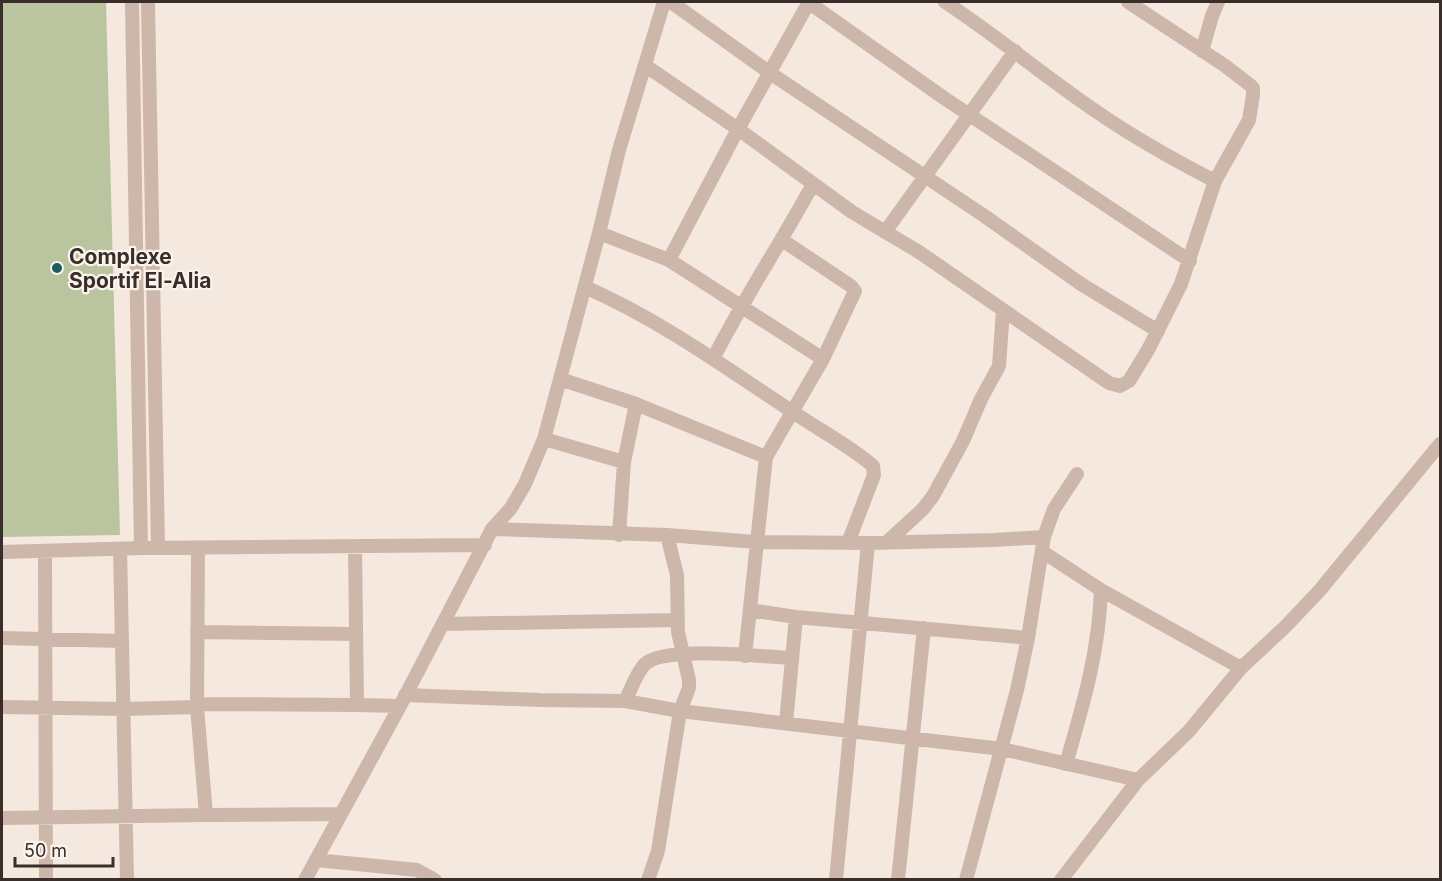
<svg xmlns="http://www.w3.org/2000/svg" width="1442" height="881" font-family="Inter,sans-serif">
  <style>
    .green { fill: #bac49e }
    .lines { fill: none; stroke-linecap: round; stroke-linejoin: round }
    .minor { stroke: #cdb7aa; stroke-width: 14 }
    .poi-dot { fill: #1d5e5c; stroke: #fbf3ec; stroke-width: 2 }
    .labels { text-anchor: middle; dominant-baseline: central; stroke-width: 4.5; stroke-linejoin: round; paint-order: stroke }
    .poi-label { font-size: 21px; font-weight: bold; fill: #3a2e2a; stroke: #fbf3ec; text-anchor: start }
  </style>
  <rect width="100%" height="100%" fill="#f4e8df"/>
  <!-- green -->
  <path class="green" d="M2 2H106L120 535 2 537Z"/>
  <g class="lines">
    <!-- minor -->
    <path class="minor" d="M132 2 141 548
      M148 2 158 548
      M671 2 770 73 983 215 1081 284 1158 331
      M808 2 944 98 1190 261
      M945 2C997 36 1045 77 1097 112 1135 138 1174 160 1215 181
      M1202 51 1212 16 1218 2
      M646 66 738 129 852 212 919 252 1109 383 1120 386 1129 381 1148 350 1181 284 1215 181 1249 120 1253 95V88L1250 85 1224 65 1128 2
      M885 232 1015 51
      M599 233 669 260 823 359
      M669 260 738 129 809 2
      M585 287C662 321 723 366 793 412 819 430 849 445 873 466L874 475 848 543
      M714 357C744 298 781 243 813 184
      M560 379 636 404 766 457
      M544 439 624 462
      M492 529 667 535 756 542 868 543 994 540 1044 537
      M619 535 624 462 636 404
      M667 535 677 575 678 632 689 680V688L680 711 1002 749 1138 780
      M886 543 923 509 933 496 963 441 981 399 999 366 1003 310
      M355 546 357 705 400 706
      M198 548 197 707 206 815 341 814
      M120 549 127 880
      M2 552 141 548 485 545
      M45 552 46 880
      M1043 552 1101 590 1241 668 1189 731 1138 780 1061 880
      M750 610 796 617 1028 638
      M443 624 678 620
      M197 632 356 634
      M2 638 122 641
      M745 656 766 457 823 359 855 291 851 286 782 240
      M1241 668 1286 626 1320 590 1440 444
      M405 695 540 700 625 701 680 711 658 851 648 880
      M625 701C631 690 636 673 645 664 664 645 763 657 792 658
      M197 704 357 705
      M2 707 124 709 197 707
      M786 723 796 617
      M1066 764C1083 705 1099 652 1101 590
      M2 818 206 815
      M316 860 417 870 435 880
      M305 880 400 706 492 529 511 508 525 484 544 439 599 233 619 150 664 2
      M836 880 868 543
      M898 880 924 628
      M966 880 1017 690 1028 638 1044 537 1054 509 1077 474"/>
  </g>
  <!-- markers -->
  <circle class="poi-dot" cx="57" cy="268" r="6"/>
  <g class="labels">
    <!-- poi labels -->
    <g class="poi-label">
      <text x="69" y="256">Complexe<tspan x="69" dy="24">Sportif El-Alia</tspan></text>
    </g>
  </g>
  <!-- border -->
  <rect width="1442" height="881" fill="none" stroke="#3a2e2a" stroke-width="6"/>
  <!-- scale -->
  <path d="M15 857v9h98v-9" fill="none" stroke="#3a2e2a" stroke-width="3"/>
  <text x="24" y="857" font-size="18" fill="#3a2e2a" stroke="#fbf3ec" stroke-width="4.5" paint-order="stroke">50 m</text>
</svg>
